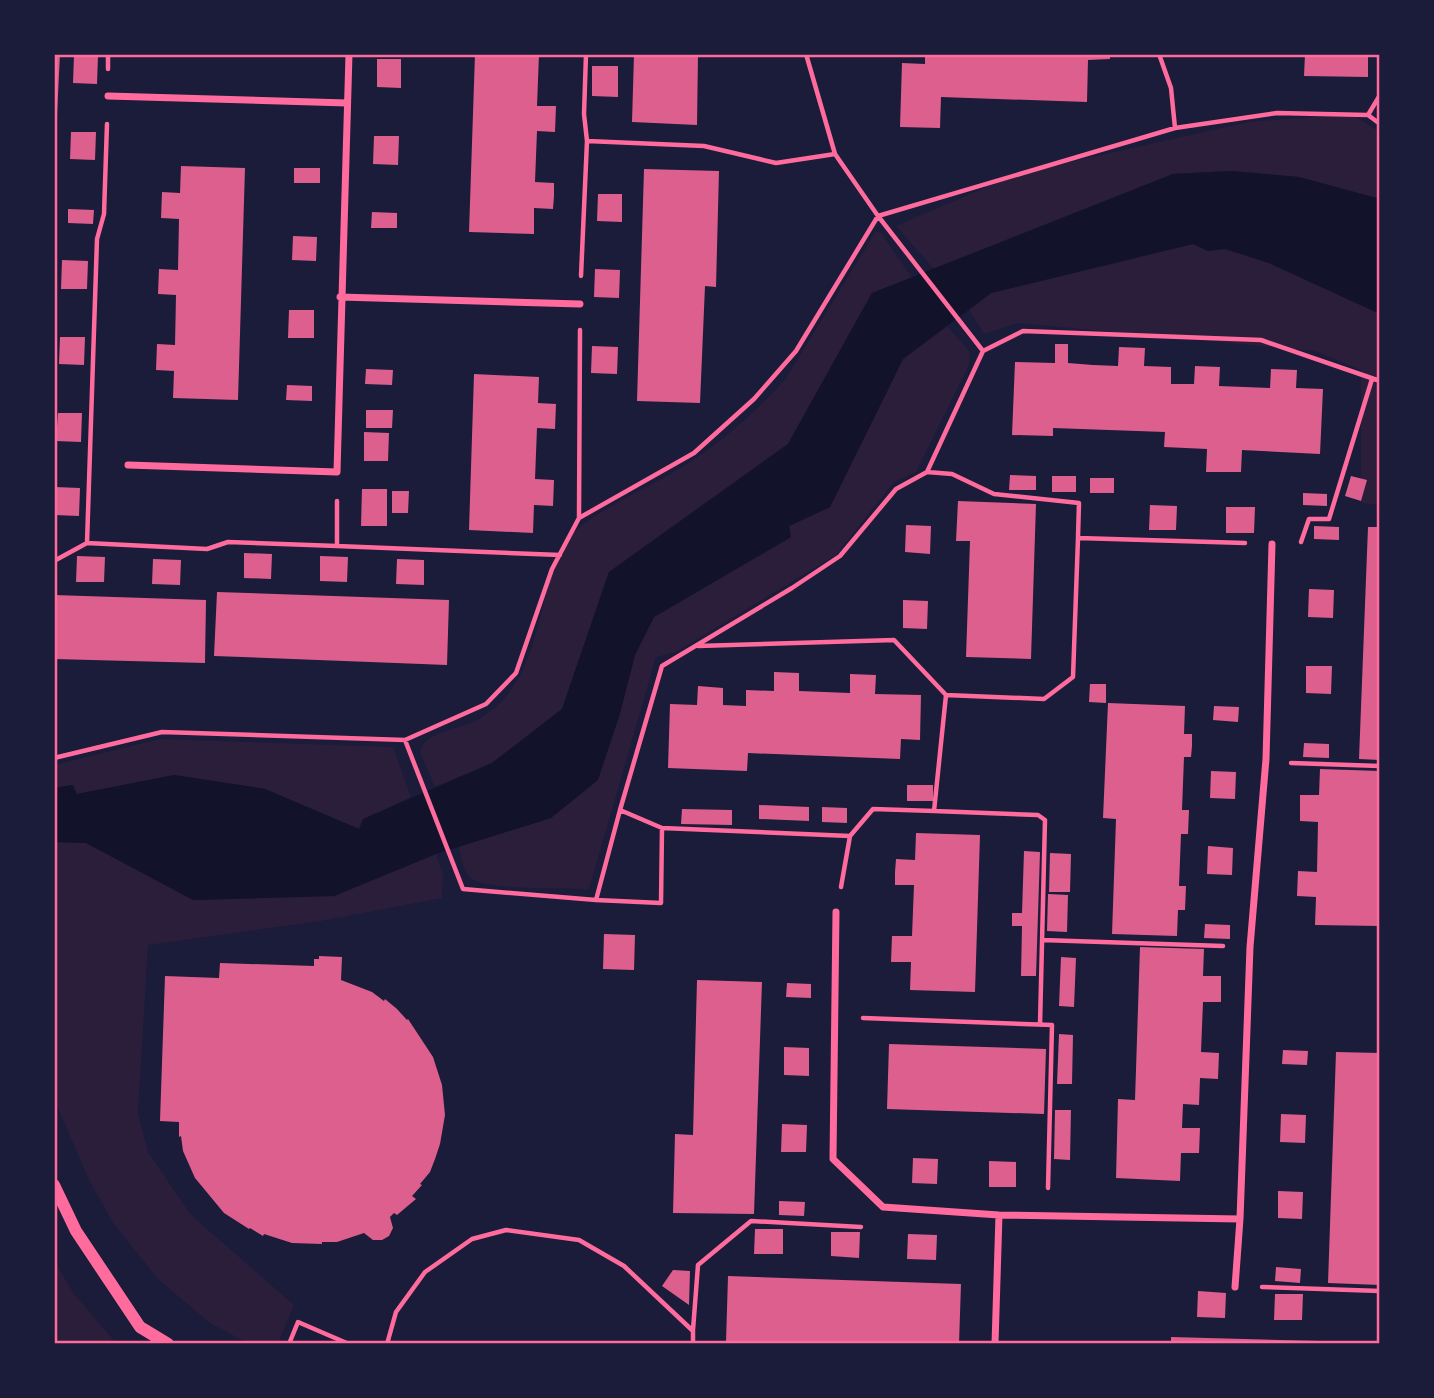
<svg xmlns="http://www.w3.org/2000/svg" width="1434" height="1398" font-family="Arial,sans-serif">
  <style>
    .green { fill: #2a1e3b }
    .water { fill: #12122b }
    .building { fill: #dd5f8e }
    .lines { fill: none; stroke-linecap: round; stroke-linejoin: round }
    .path { stroke: #ff6b9d; stroke-width: 4.5 }
    .minor { stroke: #ff6b9d; stroke-width: 7 }
    .tertiary { stroke: #ff6b9d; stroke-width: 12 }
    .neatline { fill: none; stroke: #ff6b9d; stroke-width: 2.5 }
  </style>
  <rect width="100%" height="100%" fill="#1b1b3a"/>
  <!-- green -->
  <path class="green" d="M1336 115 1356 117 1380 132V199L1299 177 1231 171 1173 174 935 270 896 226 1017 174 1248 122Z
    M876 231 881 233 912 278 872 293 788 444 609 572 562 709 492 763 435 787 420 752C425 731 457 730 473 722 484 717 495 708 503 700 532 668 538 623 549 583 553 568 556 551 567 539 593 511 646 489 679 469 719 445 753 414 785 380Z
    M1193 244 1208 251 1225 249 1269 263 1380 314V505L1361 503V370L1315 351 1018 323 984 334 969 310 991 293Z
    M947 326 970 352 969 365 916 472 894 482 836 555 676 652 656 657 589 889C563 888 494 890 474 880 463 874 461 858 459 846L551 818 619 717 635 655 654 617 791 537 789 526 830 507 903 359Z
    M160 739 393 747 411 797 364 819 359 829 265 789 174 775 77 794 72 785 54 788V765Z
    M54 842 86 843 194 900 334 896 436 854 443 875 442 898 321 921 148 945 138 1113 148 1152 191 1215 294 1305 278 1344H249L210 1323 158 1279 113 1223 90 1182 54 1099Z
    M54 1260 74 1294 117 1344H54Z"/>
  <!-- water -->
  <path class="water" d="M1231 171 1299 177 1380 199V314L1269 263 1225 249 1208 251 1193 244 991 293 903 359 830 507 789 526 791 537 654 617 635 655 619 717 598 780 551 818 436 854 334 896 193 900 86 843 54 842V788L73 785 77 794 174 775 265 789 359 829 363 819 492 763 562 709 609 572 788 444 872 293 1173 174Z"/>
  <!-- building -->
  <path class="building" d="M54 54H60L56 135H54Z
    M475 54H539L537 106H556L555 132 537 131 535 182 554 183V196L553 209 534 208V234L469 232Z
    M634 54H698L697 125 632 122Z
    M925 54H1110V59L1088 60 1087 102 941 97 940 128 900 127 902 63 925 64Z
    M1305 54H1368V77L1304 76Z
    M74 55 98 56 97 84 73 83Z
    M377 59H401V88L377 87Z
    M592 66H618V97L592 96Z
    M71 132H96L95 160 70 159Z
    M374 136H399L398 165 373 164Z
    M181 166 245 168 238 400 173 398 174 371 156 370 157 344 175 345 176 295 158 294 159 269 178 270 179 219 161 218 162 192 180 193Z
    M294 168H320V183H294Z
    M644 169 719 171 716 287 705 286 700 403 637 401Z
    M598 194H622V222L597 221Z
    M68 209 94 210 93 224 68 223Z
    M372 212 397 213V228H371Z
    M293 236 317 237 316 261 292 260Z
    M62 260 88 261 87 289H61Z
    M595 269 620 270 619 298 594 297Z
    M289 310H314V338H288Z
    M60 337H85L84 365 59 364Z
    M1055 344H1068V363L1093 365 1118 366 1119 347 1145 348 1144 366 1171 367V384H1194L1195 366 1220 367 1219 386 1270 388 1271 369 1297 370 1296 388 1323 389 1320 454 1242 450 1241 472H1206L1207 449 1164 447 1165 432 1053 428V436L1012 435 1015 362 1055 363Z
    M592 346 618 347 617 374 591 373Z
    M366 369 393 370 392 385 365 384Z
    M474 374 539 377 538 403 556 404 555 429 537 428 535 479 554 480 553 506 534 505 533 533 469 530Z
    M287 385 312 386V401L286 400Z
    M366 410H393L392 428H366Z
    M58 413H82L81 442 56 441Z
    M364 432 389 433 388 461H364Z
    M1010 475 1036 476V490H1009Z
    M1052 476H1076V492H1052Z
    M1351 476 1367 480 1361 501 1345 496Z
    M1090 478H1114V493H1090Z
    M55 487 80 488 79 516 54 515Z
    M362 489H387V526H361Z
    M392 491H409L408 513H392Z
    M1303 493 1327 494V506L1303 505Z
    M958 501 1036 504 1031 659 966 657 970 541H956Z
    M1150 505 1177 506 1176 530H1149Z
    M1226 507H1255L1254 533H1226Z
    M906 525 931 526 930 554 905 552Z
    M1314 526 1339 527V540L1314 539Z
    M1368 527H1380V760L1359 759Z
    M244 553 272 554 271 579 244 578Z
    M77 556 105 557 104 582H76Z
    M320 556 348 557 347 582 320 581Z
    M153 559 181 560 180 585 152 584Z
    M397 559 424 560V585L396 584Z
    M1309 589 1334 590 1333 618 1308 617Z
    M217 592 449 600 447 665 214 656Z
    M54 595 206 600 205 663 54 659Z
    M903 600 928 601 927 629 903 628Z
    M1306 666H1332L1331 694 1306 693Z
    M774 672 799 673V691L850 693V674L876 675 875 694 921 695 920 740 901 739 900 759 748 753 747 771 668 768 670 704 697 705 698 686 723 688V705L746 706V690L774 691Z
    M1090 684H1106V703L1089 702Z
    M1108 703 1185 706 1184 734H1192V746L1191 757H1184L1182 810H1189L1188 834H1181L1179 886H1186L1185 910H1178L1177 936 1112 934 1116 819 1103 818Z
    M1214 706 1239 707 1238 722 1213 720Z
    M1304 743 1329 744V758L1303 757Z
    M1320 769 1380 771V926L1315 925 1316 897 1297 896 1298 871 1317 872 1318 822 1300 821V795H1319Z
    M1211 771 1236 772 1235 799 1210 798Z
    M907 785H933V801H907Z
    M759 805 809 807V821L759 819Z
    M822 807 847 808V823L822 822Z
    M682 809 732 810V825L681 824Z
    M916 833 980 835 975 992 910 990 911 962H891L892 936H912L914 885H895V872L896 859 915 860Z
    M1208 846 1233 848 1232 875 1207 874Z
    M1024 851 1040 852 1036 976H1021L1022 926H1012V913H1022Z
    M1050 853 1071 854 1070 892H1049Z
    M1048 894 1068 895 1067 932 1047 931Z
    M1205 924 1230 925V939L1204 938Z
    M604 934 635 935 634 970 603 969Z
    M1140 947 1204 949 1203 976H1221V1002H1203L1201 1052 1219 1053 1218 1079 1200 1078 1199 1105 1183 1104 1182 1128H1200L1199 1153H1181L1180 1181 1116 1178 1118 1099 1135 1100Z
    M319 956 342 957 341 980 372 992 384 1001 385 999 397 1009 407 1020 408 1019 433 1057 442 1085 445 1115 440 1144 435 1159 430 1172 420 1184 422 1185 412 1196 416 1199 397 1215 394 1213 390 1217 393 1228 389 1236 382 1240H373L364 1233 337 1242H322V1244L292 1243 264 1234 263 1236 250 1228 249 1229 224 1213 195 1178 183 1151 181 1136 179 1137V1122L160 1121 165 976 219 978 220 963 314 966V959H319Z
    M1061 957 1076 958 1074 1007 1059 1006Z
    M697 980 762 982 754 1214 673 1213 675 1134 693 1135Z
    M787 983 811 984V998L786 997Z
    M1059 1034 1073 1035 1072 1084H1057Z
    M889 1044 1046 1049 1044 1114 887 1109Z
    M784 1047 809 1048V1076L784 1075Z
    M1283 1050 1308 1051 1307 1065 1282 1064Z
    M1336 1052 1380 1053V1285L1328 1283Z
    M1055 1110H1071L1070 1160 1054 1159Z
    M1281 1114 1306 1115 1305 1143 1280 1142Z
    M782 1124 807 1125 806 1152H781Z
    M913 1158 938 1159 937 1184 912 1183Z
    M989 1161 1016 1162V1187H989Z
    M1278 1191 1303 1192 1302 1219 1278 1218Z
    M779 1201 805 1202 804 1216 779 1215Z
    M755 1229H783V1254H754Z
    M831 1232H860L859 1258 831 1256Z
    M908 1234 937 1235 936 1260 907 1259Z
    M1276 1267 1301 1269 1300 1283 1275 1281Z
    M673 1270 690 1271 689 1305 662 1286Z
    M728 1276 961 1284 959 1344 726 1342Z
    M1198 1291 1226 1293 1225 1318 1197 1317Z
    M1275 1294H1303L1302 1320H1274Z
    M1171 1337 1319 1341V1344H1171Z"/>
  <g class="lines">
    <!-- path -->
    <path class="path" d="M806 54 835 154 878 216 983 351
      M1159 54 1171 88 1175 128
      M108 69V54
      M1368 115 1380 95
      M587 141 704 146 776 163 835 154
      M581 276 587 141 584 114 586 54
      M927 472 952 474 994 494 1079 503 1078 537
      M579 517 580 330
      M1301 542 1309 519H1329L1372 379
      M87 543 207 549 228 542 337 546V501
      M337 546 560 555
      M54 561 87 543 97 239 104 214 107 124
      M698 646 894 640 946 695
      M405 740 463 889 596 900 620 810 662 666 792 588 840 556 896 489 927 472 983 351 1023 331 1261 340 1380 381
      M54 758 162 732 405 740 486 704 516 673 552 569 579 518 694 453 754 399 796 351 878 216 1175 128 1277 113 1368 115 1380 124
      M1291 763 1380 766
      M620 810 662 828 850 836 873 809 934 811 946 695 1044 699 1073 677 1078 538 1245 543
      M934 811 1038 815 1045 820 1040 1025
      M841 887 850 836
      M596 900 661 903 662 828
      M1042 940 1223 946
      M863 1018 1052 1025 1048 1188
      M1262 1287 1380 1291
      M693 1330 698 1265 751 1221 861 1227
      M289 1344 298 1322 349 1344
      M387 1344 396 1312 425 1272 472 1239 506 1230 579 1240 624 1266 693 1331V1344"/>
    <!-- minor -->
    <path class="minor" d="M108 96 347 103
      M340 297 580 304
      M128 465 337 472 349 54
      M836 912 833 1159 883 1207 999 1215 1240 1219 1250 947 1266 759 1272 544
      M1235 1287 1240 1219
      M995 1344 999 1215"/>
    <!-- tertiary -->
    <path class="tertiary" d="M54 1185 76 1231 140 1327 168 1344"/>
  </g>
  <!-- border -->
  <rect width="1434" height="1398" fill="none" stroke="#1b1b3a" stroke-width="112"/>
  <rect x="56" y="56" width="1322" height="1286" class="neatline"/>
</svg>
